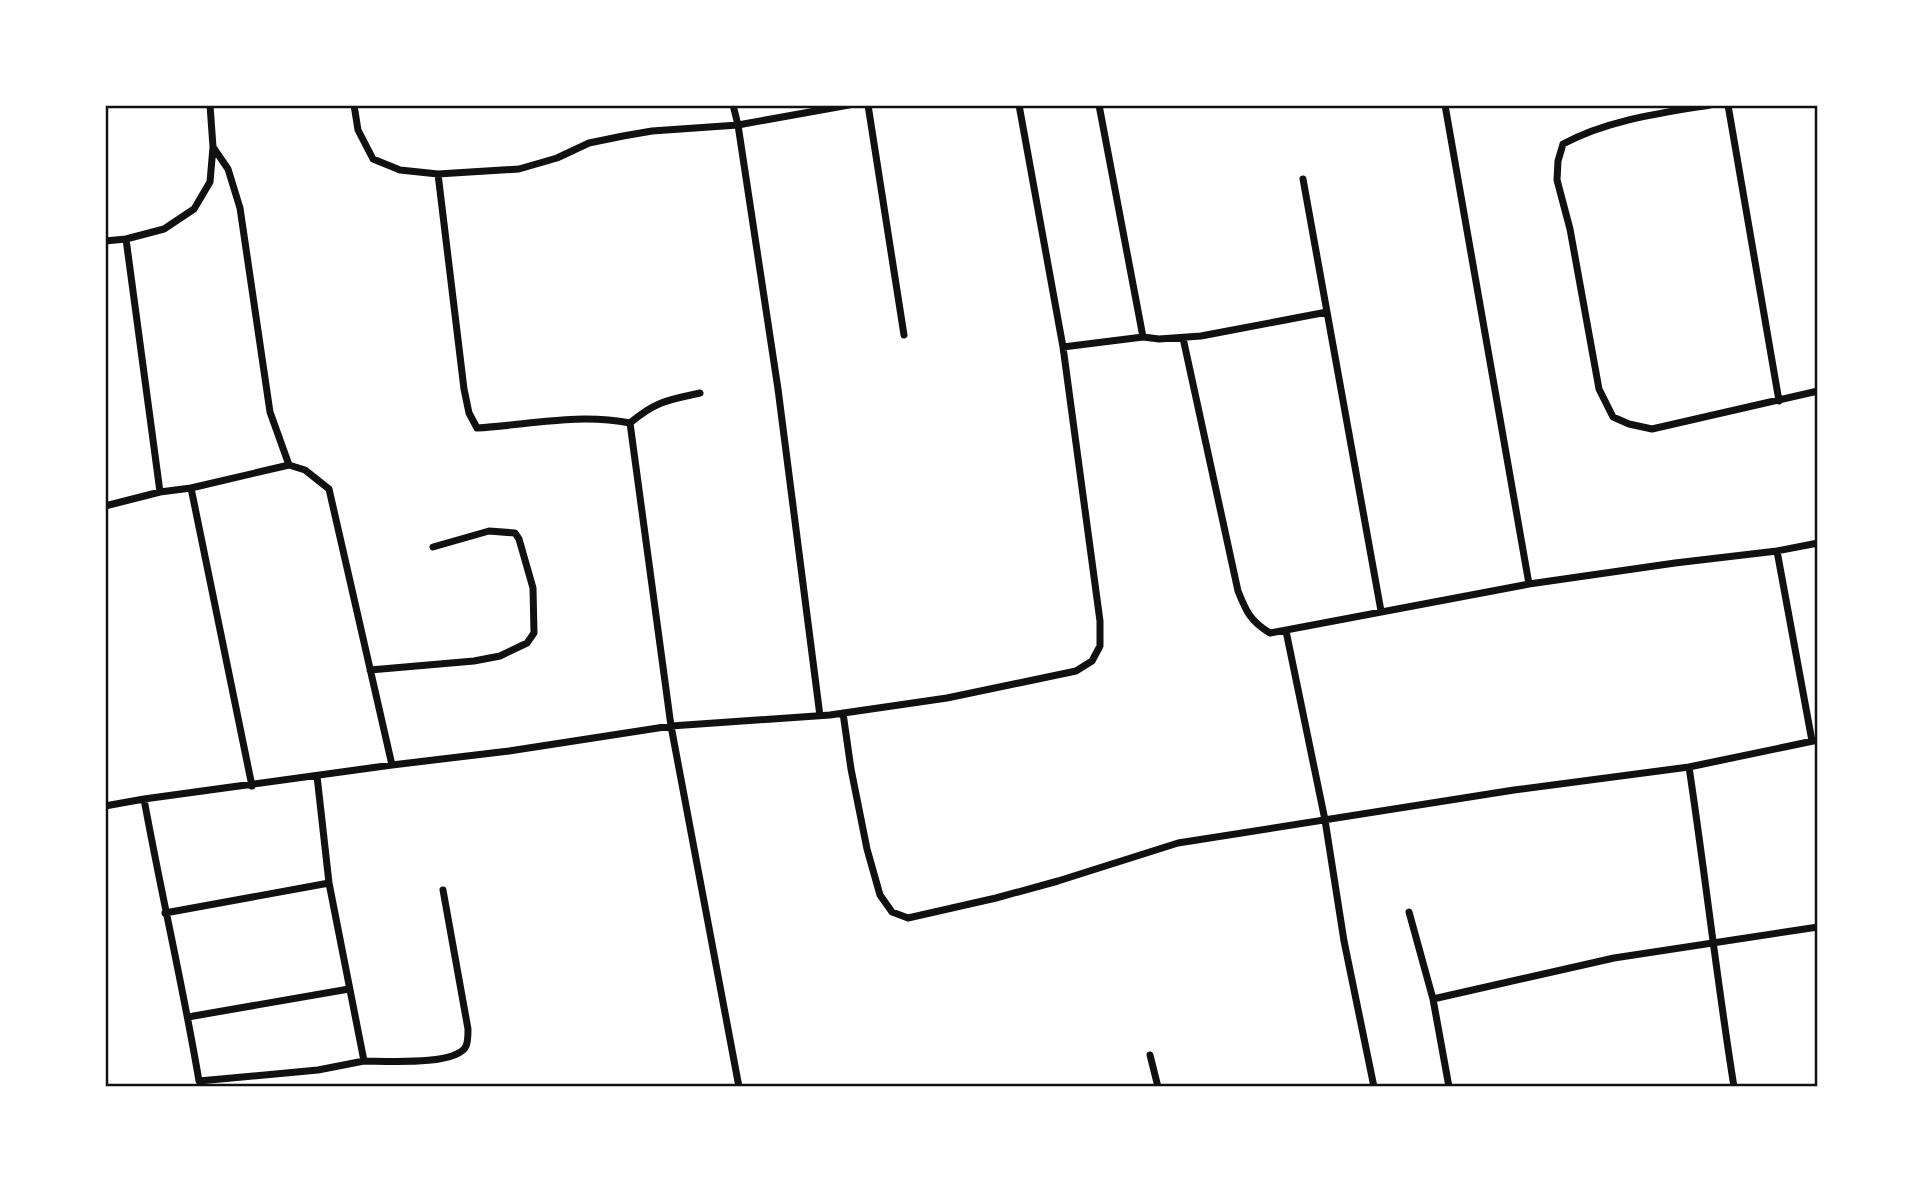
<svg xmlns="http://www.w3.org/2000/svg" width="1923" height="1192" font-family="Ubuntu,sans-serif">
  <style>
    .lines { fill: none; stroke-linecap: round; stroke-linejoin: round }
    .minor { stroke: #111; stroke-width: 7 }
    .neatline { fill: none; stroke: #111; stroke-width: 2.5 }
  </style>
  <rect width="100%" height="100%" fill="#fff"/>
  <g class="lines">
    <!-- minor -->
    <path class="minor" d="M354 105 358 130 373 159 400 170 438 174 519 169 557 158 589 143 623 136 652 131 738 125 849 105
      M733 105 738 125 778 389 820 716
      M868 105 904 335
      M1099 105 1143 337
      M1445 105 1529 584
      M1710 105C1661 113 1607 120 1563 144L1558 161 1557 180 1570 229 1599 389 1613 417 1629 424 1652 429 1818 391
      M1728 105 1779 401
      M438 174 464 389 469 413 477 428C529 425 577 413 630 423
      M1303 179 1381 611
      M126 239 160 492
      M105 241 126 239 164 229 194 209 210 182 213 147 210 105
      M1183 338 1238 591C1246 611 1250 621 1270 633L1529 584 1675 563 1777 551 1818 543
      M1063 347 1143 337 1159 339 1201 336 1327 312
      M700 393C668 400 656 401 630 423L671 726 739 1087
      M289 465 305 470 329 489 392 765
      M191 488 289 465 270 412 240 208 228 169 213 147
      M105 506 160 492 191 488 252 786
      M1777 551 1812 741
      M1286 631 1325 820 1344 941 1374 1087
      M370 670 474 661 500 656 527 643 534 633 533 588 519 539 515 533 489 531 433 547
      M843 713 851 769 867 849 880 895 892 912 908 918 996 898 1058 881 1178 843 1514 790 1689 767 1818 740
      M1689 767C1705 873 1717 981 1734 1087
      M144 799C161 893 183 986 199 1081L318 1070 364 1061 329 883 317 776
      M105 806 144 799 392 765 509 751 671 726 830 715 947 698 1076 671 1092 661 1100 646V621L1063 347 1019 105
      M1409 912 1433 999
      M165 913 329 883
      M188 1017 349 989
      M1150 1055 1158 1087
      M364 1061C385 1061 457 1066 466 1046 468 1042 468 1034 468 1029L443 890
      M1449 1087 1433 999 1614 958 1818 927"/>
  </g>
  <!-- border -->
  <rect width="1923" height="1192" fill="none" stroke="#ffffff" stroke-width="214"/>
  <rect x="107" y="107" width="1709" height="978" class="neatline"/>
</svg>
